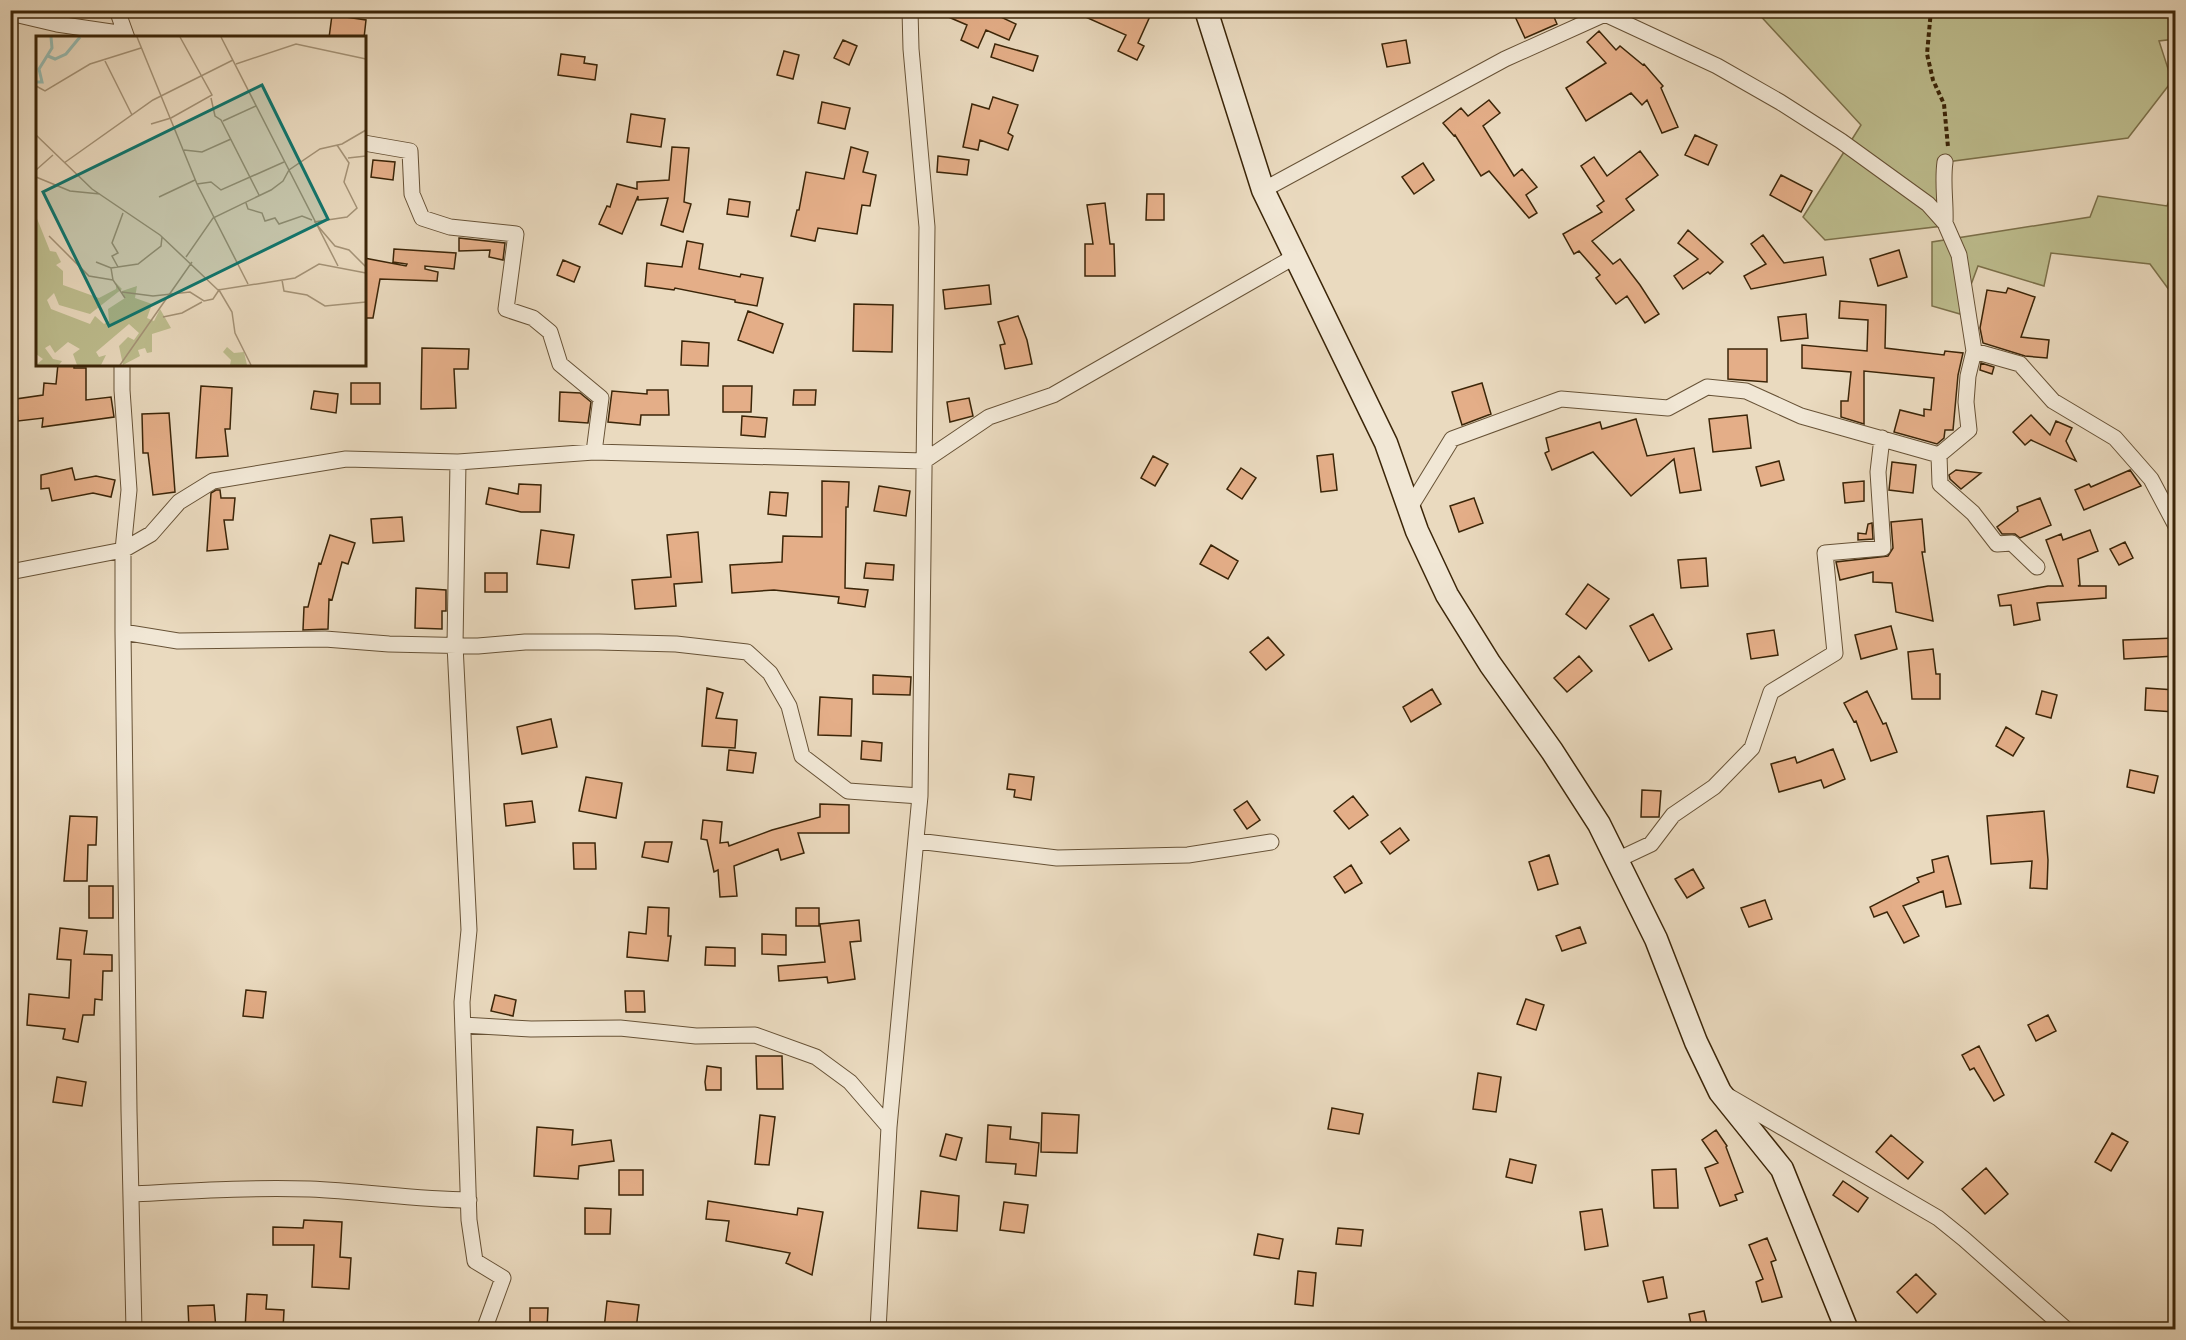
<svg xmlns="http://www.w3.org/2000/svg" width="2186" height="1340" font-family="Cardo,serif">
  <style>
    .green { fill: #bdbd8e; stroke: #7c714b; stroke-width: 1.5 }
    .building { fill: #e4ae88; stroke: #3b2508; stroke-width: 1.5 }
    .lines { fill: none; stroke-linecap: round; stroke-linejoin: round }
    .street-casing { stroke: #675236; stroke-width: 17 }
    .secondary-casing { stroke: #3b2508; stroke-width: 25 }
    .path { stroke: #3b2508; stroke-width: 4; stroke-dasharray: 4.5 3; stroke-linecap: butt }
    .street { stroke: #f1e7d5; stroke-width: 15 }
    .secondary { stroke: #f1e7d5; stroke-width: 22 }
    .inset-river { fill: none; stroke: #98bbb1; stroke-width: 3 }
    .inset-road { fill: none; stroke: #a49276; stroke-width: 1.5 }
    .view { fill: #0f766e; fill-opacity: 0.15; stroke: #0f766e; stroke-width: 3 }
    .inset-edge { fill: none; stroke: #3b2508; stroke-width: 3 }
  </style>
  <rect width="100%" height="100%" fill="#eadabf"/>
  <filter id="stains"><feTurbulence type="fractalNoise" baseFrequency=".00333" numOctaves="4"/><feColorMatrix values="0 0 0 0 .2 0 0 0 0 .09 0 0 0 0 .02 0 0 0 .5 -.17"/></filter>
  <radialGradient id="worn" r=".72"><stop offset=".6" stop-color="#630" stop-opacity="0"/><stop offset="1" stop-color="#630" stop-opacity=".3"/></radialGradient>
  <!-- green -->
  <path class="green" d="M1755 10 2175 11V39L2159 41 2172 81 2128 138 1939 163 1943 226 1825 240 1803 217 1861 125Z
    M2175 184V298L2150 264 2051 253 2044 286 1978 266 1960 314 1932 306V242L2090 217 2098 196 2167 206Z"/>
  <!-- building -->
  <path class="building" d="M932 10H986L1016 24 1009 40 986 30 978 48 961 40 967 25Z
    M1070 10H1144L1151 14 1138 43 1144 46 1137 60 1118 51 1126 35Z
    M1512 10H1551L1557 24 1525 38Z
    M332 15 366 20 364 38H329Z
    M1599 31 1616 50 1620 46 1643 65 1644 64 1663 86 1661 88 1678 127 1662 133 1647 100 1642 105 1631 93 1586 121 1566 88 1606 63 1587 42Z
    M843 40 857 46 849 65 834 58Z
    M1406 40 1410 63 1387 67 1382 44Z
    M995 44 1038 56 1033 71 991 57Z
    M784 51 799 55 793 79 777 75Z
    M561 54 585 57 584 63 597 65 595 80 558 75Z
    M993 97 1018 105 1008 133 1013 136 1008 150 980 140 978 150 963 147 972 104 989 109Z
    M1489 100 1500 113 1483 126 1514 176 1522 169 1537 187 1526 195 1537 213 1529 218 1489 171 1481 176 1455 135 1454 136 1443 123 1461 108 1468 116Z
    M822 102 850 108 845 129 818 123Z
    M631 114 665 119 661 147 627 142Z
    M1695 135 1717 145 1708 165 1685 155Z
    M672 147 689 148 684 202 691 204 683 232 661 225 668 198 638 200V196L622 234 599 224 607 206 610 207 617 184 637 189V182L669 180Z
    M851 147 868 152 863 172 876 175 870 206 862 205 857 234 818 228 815 241 791 236 797 210H799L806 172 844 179Z
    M1640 151 1658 175 1626 199 1634 210 1592 241 1613 264 1620 259 1640 285 1659 314 1645 323 1627 296 1616 304 1596 278 1600 275 1579 251 1574 254 1563 234 1602 212 1597 206 1604 201 1581 166 1594 157 1607 176Z
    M938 156 969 160 967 175 937 172Z
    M373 160 395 162 393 180 371 177Z
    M1423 163 1434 180 1414 194 1402 177Z
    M1781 175 1812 191 1801 212 1770 195Z
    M1147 194H1164V220H1146Z
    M729 199 750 202 748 217 727 214Z
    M1105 203 1110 244H1114L1115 276H1085V244H1093L1087 205Z
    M1688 230 1723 262 1710 274 1708 272 1683 289 1674 276 1698 259 1678 243Z
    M1763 235 1784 263 1823 257 1826 275 1751 289 1744 276 1766 264 1751 244Z
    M459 238 505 243 503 260 489 257 490 250 459 251Z
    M687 241 703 244 699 269 740 277 741 274 763 278 757 306 735 302V300L675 288 674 290 645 286 647 263 682 267Z
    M394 249 456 253 454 269 425 266V269L438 272 437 281 380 279 373 318H364V258L406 266 407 264 393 262Z
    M1899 250 1907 277 1878 286 1870 259Z
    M563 260 580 267 574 282 557 275Z
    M989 285 991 304 945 309 943 290Z
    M2008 288 2035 297 2021 337 2049 340 2047 358 2025 356 1983 343 1980 328 1987 290 2006 293Z
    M1840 301 1886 305 1885 348 1944 355 1945 351 1963 353 1958 375 1953 430H1945L1944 438 1937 444 1894 432 1900 410 1924 416V409L1931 410 1934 378 1864 371V424L1841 417V401H1848L1851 372 1802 368V345L1867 351 1868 320 1839 318Z
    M854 304 893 305 892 352 853 351Z
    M748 311 783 324 773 353 738 340Z
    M1806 314 1808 338 1781 341 1778 317Z
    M1018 316 1027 340 1032 364 1005 369 1000 345 1005 344 998 322Z
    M682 341 709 343 708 366 681 365Z
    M422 348 469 349 468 369H454L456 408 421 409Z
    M1728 349H1767V382L1728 379Z
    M1981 363 1994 367 1992 374 1980 370Z
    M58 364H74V368H86V400L111 397 114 417 42 427 43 418 18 421 16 399 43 395 44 383 56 384Z
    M351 383H380V404H351Z
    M1482 383 1491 414 1462 425 1452 392Z
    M201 386 232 388 230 429H225L228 456 196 458Z
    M723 386H752L751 412H723Z
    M647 390H668L669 415H641L640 425 608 422 612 391 647 394Z
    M794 390H816L815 405H793Z
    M314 391 338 394 336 413 311 409Z
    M560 392 580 393 591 402 588 423 559 421Z
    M969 398 973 416 950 422 947 402Z
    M169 413 175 492 153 495 148 453H143L142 414Z
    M1747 415 1751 448 1713 452 1709 419Z
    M2031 415 2050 435 2056 421 2072 428 2066 441 2076 461 2031 440 2025 445 2013 432Z
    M742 416 767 418 765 437 741 435Z
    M1636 419 1647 456 1694 448 1701 490 1680 493 1674 459 1631 496 1593 452 1552 470 1545 453 1549 451 1546 438 1600 422 1602 429Z
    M1333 454 1337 490 1321 492 1317 456Z
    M1153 456 1168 464 1155 486 1141 478Z
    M1779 461 1784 480 1761 486 1756 467Z
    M1892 462 1916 465 1913 493 1889 490Z
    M72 468 75 480 96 476 115 480 111 497 93 493 52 501 49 488 41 489V475Z
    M1241 468 1256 478 1242 499 1227 489Z
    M1956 470 1981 473 1961 489 1950 479 1949 475Z
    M2130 470 2141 486 2084 510 2075 490 2089 484 2091 487Z
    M822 481 849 482 848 507H846L845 588 868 590 865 607 838 603 839 597 774 590 732 593 730 565 782 562 783 536 822 537Z
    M1864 481V501L1845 503 1843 483Z
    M519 484 541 485 540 512H521L486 504 489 488 518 494Z
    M879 486 910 491 906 516 874 511Z
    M216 490H220L221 498H235L233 520H224L228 549 207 551 211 493Z
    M770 492 788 493 786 516 768 514Z
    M1474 498 1483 523 1459 532 1450 506Z
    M2040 498 2051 525 2020 538 2015 534H2002L1997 527 2018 511 2017 507Z
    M402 517 404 541 373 543 371 519Z
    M1922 519 1925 552H1922L1933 621 1896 612 1892 583 1873 582V572L1840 580 1836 562 1888 556 1893 548 1891 522Z
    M1872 523 1873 539 1858 540V533L1866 534 1868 524Z
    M541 530 574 535 569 568 537 564Z
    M2090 530 2098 551 2078 559 2080 585 2078 586H2106V598L2037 603 2040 620 2014 625 2011 605 2000 606 1998 595 2048 586H2063L2046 540 2061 534 2063 540Z
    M698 532 702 582 674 584 676 606 635 609 632 580 671 577 667 535Z
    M330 535 355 543 348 564 342 562 332 600 329 599 328 629 303 630 304 607H308L319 563 321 564Z
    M2125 542 2133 558 2119 565 2110 549Z
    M1211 545 1238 561 1228 579 1200 564Z
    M1706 558 1708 586 1681 588 1678 560Z
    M866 563 894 565 893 580 864 578Z
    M485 573H507V592H485Z
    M1588 584 1609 599 1586 629 1566 614Z
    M416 588 446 590V611H442V629L415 628Z
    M1653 614 1672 649 1649 661 1630 626Z
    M1891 626 1897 649 1861 659 1855 635Z
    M1774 630 1778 655 1751 659 1747 634Z
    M1268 637 1284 655 1266 670 1250 652Z
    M2175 638V656L2124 659 2123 640Z
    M1933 649 1936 674H1940V699H1912L1908 652Z
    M1579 656 1592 671 1567 692 1554 678Z
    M873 675 911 677 910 695 873 694Z
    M707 688 723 693 716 718 737 720 735 748 702 746Z
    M2146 688 2175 690V712L2145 710Z
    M1432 689 1441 704 1411 722 1403 707Z
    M1867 691 1883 724 1886 723 1897 752 1871 761 1856 721 1854 722 1844 703Z
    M2042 691 2057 695 2051 718 2036 714Z
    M820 697 852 699 851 736 818 735Z
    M551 719 557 747 522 754 517 727Z
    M2006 727 2024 738 2013 756 1996 746Z
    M862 741 882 743 881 761 861 759Z
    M1833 749 1845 779 1824 788 1821 780 1779 792 1771 764 1795 757 1797 763Z
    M729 750 756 753 753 773 727 770Z
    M2130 770 2158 776 2154 793 2127 787Z
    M1009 774 1034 777 1031 800 1014 797 1015 790 1007 789Z
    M586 777 622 783 616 818 579 811Z
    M1642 790 1661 791 1659 817H1641Z
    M1353 796 1368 815 1349 829 1334 811Z
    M532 801 535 822 506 826 504 804Z
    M1247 801 1260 820 1247 829 1234 810Z
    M820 804 849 805V833H798L804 853 781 860 778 849 734 866 737 896 720 897 718 870 714 872 707 840 701 839 703 820 722 822 720 843 728 842 729 846 772 830 820 817Z
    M2044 811 2048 860 2047 889 2030 888 2032 861 1991 864 1987 816Z
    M70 816 97 817 96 845H88L87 881H64Z
    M1400 828 1409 840 1390 854 1381 842Z
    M645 842H672L668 862 642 857Z
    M573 843H595L596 869H574Z
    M1549 855 1558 884 1538 890 1529 862Z
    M1948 856 1961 904 1946 907 1943 891 1903 906 1919 936 1904 943 1887 912 1874 917 1870 907 1919 882 1917 878 1934 872 1932 860Z
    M1351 865 1362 883 1345 893 1334 877Z
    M1693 869 1704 888 1687 898 1675 879Z
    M89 886H113V918H89Z
    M1765 900 1772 919 1749 927 1741 908Z
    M648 907 669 908 668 936H671L668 961 627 957 629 932 646 934Z
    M796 908H819V926H796Z
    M859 920 861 941 850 942 855 979 828 983 827 977 779 981 778 966 825 962 820 924Z
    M1580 927 1586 943 1562 951 1556 936Z
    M60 928 87 931 84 954 112 955V971H103L102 1000 95 999 94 1015H83L78 1042 63 1039 65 1029 27 1025 29 994 69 998 71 960 57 959Z
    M762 934 786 935V955L762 954Z
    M706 947 735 948V966L705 965Z
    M246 990 266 992 263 1018 243 1016Z
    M625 991H644L645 1012H626Z
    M495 995 516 1000 513 1016 491 1011Z
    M1526 999 1544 1005 1536 1030 1517 1024Z
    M2048 1015 2056 1031 2036 1041 2028 1025Z
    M1979 1046 2004 1095 1994 1101 1974 1068 1970 1070 1962 1055Z
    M756 1056H782L783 1089H757Z
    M707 1066 721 1068V1090H706L705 1082Z
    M1478 1073 1501 1077 1496 1112 1473 1109Z
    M57 1077 86 1082 82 1106 53 1102Z
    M1332 1108 1363 1114 1359 1134 1328 1129Z
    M1042 1113 1079 1115 1077 1153 1041 1152Z
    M760 1115 775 1117 769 1165 755 1164Z
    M988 1125 1011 1127 1010 1139 1039 1143 1036 1176 1015 1174 1016 1164 986 1162Z
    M537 1127 573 1130 572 1145 611 1140 614 1161 579 1166 578 1179 534 1176Z
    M1716 1130 1727 1146 1726 1147 1743 1192 1735 1195 1737 1200 1720 1206 1705 1168 1718 1163 1702 1140Z
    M2112 1133 2128 1142 2111 1171 2095 1162Z
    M946 1134 962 1138 956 1160 940 1156Z
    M1891 1135 1923 1162 1908 1179 1876 1152Z
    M1510 1159 1536 1165 1532 1183 1506 1177Z
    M1986 1168 2008 1194 1985 1214 1962 1189Z
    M1676 1169 1678 1208H1654L1652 1170Z
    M619 1170H643V1195H619Z
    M1843 1181 1868 1198 1858 1212 1833 1195Z
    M921 1191 959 1196 957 1231 918 1228Z
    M708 1201 797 1215 798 1208 823 1212 812 1275 786 1263 790 1253 726 1241 729 1221 706 1219Z
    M1004 1202 1028 1205 1024 1233 1000 1230Z
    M585 1208 611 1209 610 1234H585Z
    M1602 1209 1608 1246 1585 1250 1580 1212Z
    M304 1220 342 1222 340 1257 351 1258 349 1289 312 1287 314 1245H273V1227L303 1228Z
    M1338 1228 1363 1230 1361 1246 1336 1244Z
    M1258 1234 1283 1239 1279 1259 1254 1255Z
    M1767 1238 1776 1260 1771 1262 1782 1297 1762 1302 1756 1282 1763 1279 1749 1245Z
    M1298 1271 1316 1273 1313 1306 1295 1304Z
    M1916 1274 1936 1294 1917 1313 1897 1292Z
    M1663 1277 1667 1298 1648 1302 1643 1281Z
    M247 1294 267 1295 266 1309 284 1310 283 1329H245Z
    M607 1301 639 1305 636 1329H604Z
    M214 1305 216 1329H189L188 1306Z
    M530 1308H548L547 1329H530Z
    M1704 1311 1708 1329H1692L1689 1314Z"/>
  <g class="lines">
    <!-- street casing -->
    <g class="street-casing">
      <path id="street" d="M117 10 127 38
        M1576 10 1605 14 1717 66 1780 102 1841 141 1928 204 1945 223 1959 255 1974 351 1968 376 1966 402 1969 430 1939 455
        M10 13 57 24 125 34
        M364 143 410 151 412 194 422 218 450 227 516 234 506 309 533 318 550 332 560 364 601 398 594 452
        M1263 190 1505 59 1605 14
        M1945 223C1946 202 1942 183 1945 162
        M1974 351 2020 364 2053 401 2115 438 2151 479 2176 526
        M122 364V390L129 490 123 550V632L129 1111 134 1330
        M458 462 455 645 469 930 462 1002 469 1220 475 1261 503 1278 484 1330
        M1409 509 1452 439 1561 399 1668 408 1707 387 1746 391 1801 416 1939 455 1940 484 1973 513 1997 544 2012 543 2037 567
        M10 572 123 550 151 534 179 502 213 481 346 459 458 462 594 452 924 461 989 417 1053 395 1294 257
        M123 632 178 641 325 639 389 644 478 646 525 642H599L676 644 747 652 770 673 789 706 802 756 848 791 920 796
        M917 841 1057 858 1188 855 1271 842
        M1617 860 1651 844 1673 815 1714 787 1752 748 1771 692 1835 653 1825 553 1883 548 1878 472 1882 438
        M463 1025 531 1029 620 1028 696 1036 755 1035 816 1057 850 1082 889 1127
        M1730 1097 1938 1218 1964 1239 2067 1330
        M132 1194C191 1191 250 1187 310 1189 363 1191 416 1200 469 1200
        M878 1330 889 1127 920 796 927 227 911 49 910 10"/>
    </g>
    <!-- secondary casing -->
    <g class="secondary-casing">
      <path id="secondary" d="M1206 10 1263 190 1386 443 1417 531 1447 595 1490 664 1552 751 1599 824 1656 939 1696 1042 1720 1092 1782 1169 1847 1330"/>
    </g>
    <!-- path -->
    <path class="path" d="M1931 10 1927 54 1933 80 1944 104 1948 147"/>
    <!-- street -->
    <use href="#street" class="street"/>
    <!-- secondary -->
    <use href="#secondary" class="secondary"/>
  </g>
  <!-- overview -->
  <g transform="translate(36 36)">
    <rect width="330" height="330" fill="#eadabf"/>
    <path d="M0 180 14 215 20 216 25 226 20 229 27 235V249L63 262 80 253V247L86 253 54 278 23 269 18 257 11 264 15 273 54 288 59 280 68 288 73 285 72 273 89 262 86 255 101 250 99 262 116 268 111 282 118 285 124 273 135 292 116 298V316L111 317 109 312 102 314 104 320 87 329 83 310 92 301 98 304 103 297 93 288 60 316 63 321 70 319 65 329H41L37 318 44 313 32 306 19 317 14 309 9 312 17 323 26 325 23 329H0L7 323 0 318ZM191 311 198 317 208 316 211 329H194L195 324 187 316Z" fill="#bdbd8e"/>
    <path class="inset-river" d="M12 20 19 23 30 18 44 1M0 46H6L3 33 16 12 15 1"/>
    <path class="inset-road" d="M101 1 161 148 212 248M185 1 302 230M69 25 96 79M200 28 260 8 330 23M0 50 9 55 54 28 105 12M175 62 179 80 185 84 223 159M187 85 220 70M115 88 135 82 176 59 144 1M0 99 56 153 124 199 182 254 259 242 283 228 330 237M148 114 166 116 195 103M312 122 330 120M28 127 117 64 197 24M0 134 17 119M0 141 34 155 64 158M161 148 175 146 185 154 248 126M123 161 159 144M210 167 212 173 226 177 229 185 239 182 243 188 266 180 276 184M278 186 311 181 321 172 308 146 313 127 301 109M281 189 299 210 313 214 330 231M13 200 53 240 77 244M150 221 177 182 235 154 247 145 253 134 284 113 306 108 330 94M60 226 75 232 102 228 125 210 126 201M82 231 76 220 82 217 76 207 87 177M75 232 77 244 89 262M246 244 248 255 271 259 289 270 330 266M86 256 117 260 154 256 168 265 177 263 183 254 196 276 199 297 215 329M127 281 146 277 166 266M84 329 156 226"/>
    <path class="view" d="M226 49 292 183 73 290 7 156Z"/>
    <rect width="330" height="330" class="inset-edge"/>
  </g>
  <!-- margin -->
  <rect width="2186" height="1340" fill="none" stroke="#eadabf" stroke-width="36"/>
  <rect x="12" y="12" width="2162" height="1316" fill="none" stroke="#3b2508" stroke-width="3"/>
  <rect x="18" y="18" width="2150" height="1304" fill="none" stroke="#3b2508" stroke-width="1.5"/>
  <rect width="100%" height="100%" filter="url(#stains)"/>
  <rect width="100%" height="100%" fill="url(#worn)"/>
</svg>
